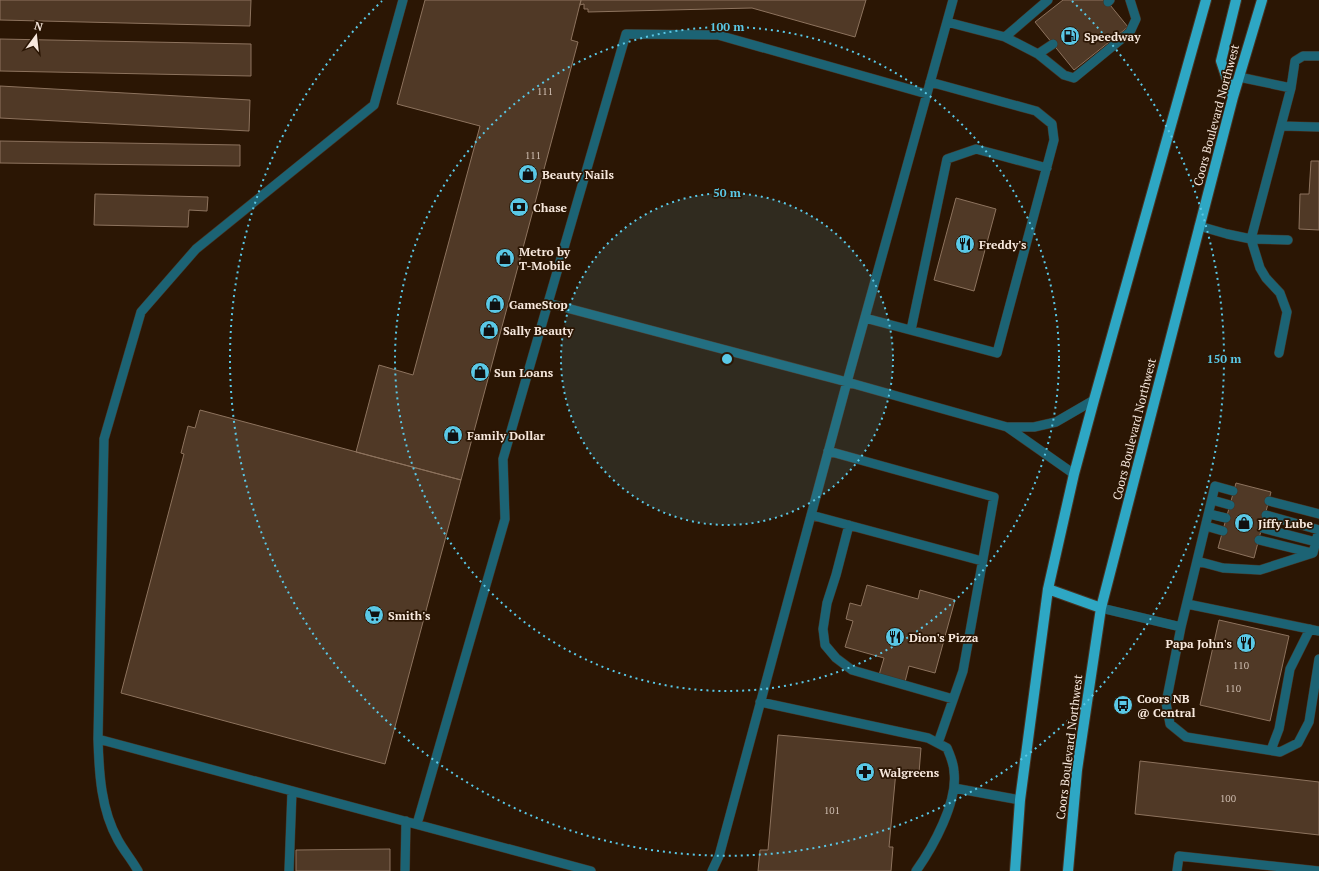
<svg xmlns="http://www.w3.org/2000/svg" width="1319" height="871" font-family="'PT Serif',serif">
  <style>
    .building { fill: #503926; stroke: #8d735e }
    .lines { fill: none; stroke-linecap: round; stroke-linejoin: round }
    .lane-casing { stroke: #483322; stroke-width: 10 }
    .primary-casing { stroke: #483322; stroke-width: 12 }
    .lane { stroke: #1c6374; stroke-width: 9 }
    .primary { stroke: #2ea7c4; stroke-width: 10 }
    .ring { fill: none; stroke: #5ac8e6; stroke-width: 2; stroke-dasharray: 2 4 }
    .labels { text-anchor: middle; dominant-baseline: central; stroke-width: 3.5; stroke-linejoin: round; paint-order: stroke }
    .number-label { font-size: 10px; fill: #cdbcaf }
    .poi-label { font-size: 12px; font-weight: bold; fill: #f7e8dd; stroke: #2b1604; text-anchor: start }
    .street-label { font-size: 12px; fill: #f7e8dd; stroke: #2b1604 }
    .centre { fill: #5ac8e6; stroke: #2b1604; stroke-width: 2 }
    .ring-label { font-size: 12px; text-anchor: middle; font-weight: bold; fill: #5ac8e6; stroke: #2b1604; stroke-width: 3.5; stroke-linejoin: round; paint-order: stroke }
  </style>
  <rect width="100%" height="100%" fill="#2b1604"/>
  <!-- building -->
  <path class="building" d="M0 0H251L250 26 0 20Z
    M425 0H581L571 40 578 42 461 480 356 452 379 365 413 375 480 126 397 104Z
    M581 0H866L855 37 752 8 588 12V9H584V4L580 5Z
    M1063 0H1106L1128 27 1074 70 1035 22Z
    M0 39 251 44V76L0 71Z
    M0 86 250 100 249 131 0 118Z
    M0 141 240 145V166L0 163Z
    M1311 161H1319V230L1299 229 1300 194H1309Z
    M95 194 208 197 207 211 189 210 188 227 94 225Z
    M956 198 996 209 974 291 934 280Z
    M200 410 461 480 385 764 121 693 184 454 181 453 188 426 195 428Z
    M1236 483 1271 492 1254 558 1218 548Z
    M867 585 918 599 920 590 955 600 935 673 909 666 905 682 879 675 884 658 845 647 853 621 846 619 850 603 861 606Z
    M1219 620 1289 636 1270 721 1200 705Z
    M778 735 921 748 919 773 896 771 889 847H893L891 871H758L760 850H768Z
    M1140 761 1319 782V835L1135 814Z
    M390 849V871H296V850Z"/>
  <g class="lines">
    <!-- lane casing -->
    <g class="lane-casing">
      <path id="lane" d="M403 0 374 105 196 249 141 312 104 439 98 739 591 871
        M1108 2 1110 0
        M947 22 1005 37 1038 54 1053 44
        M1005 37 1048 0
        M1038 54 1064 75 1074 78 1130 32 1136 19 1130 0
        M1291 88 1295 61 1303 56H1319
        M1281 126 1319 127
        M1199 226 1227 234 1251 239 1291 88 1239 77
        M548 303 626 34 718 35 927 94
        M865 318 997 353 1054 140 1052 124 1036 111 930 82
        M911 330 947 159 976 149 1047 168
        M1279 353 1287 312 1280 293 1266 278 1260 268 1251 239 1288 240
        M828 451 994 497 963 671 938 743
        M1074 474 1007 427H1034L1056 422 1094 400
        M1233 491 1215 486 1181 627 1166 703 1170 724 1186 737 1280 752 1298 743 1309 722 1319 659
        M1212 500 1230 505
        M1269 501 1319 514
        M1209 514 1226 518
        M811 515 982 561
        M1266 515 1319 530
        M849 525 836 575 827 603 823 629 825 645 836 658 852 670 953 699
        M1206 526 1223 531
        M1262 528 1316 542
        M1259 540 1312 553
        M1197 561 1223 568 1260 570 1313 553 1319 530
        M1187 604 1319 631
        M1101 608 1181 627
        M760 702 928 738 947 748C950 755 954 764 954 772 958 802 933 847 916 871
        M98 739C99 773 101 810 118 840 124 851 132 860 138 871
        M1271 750 1279 729 1290 669 1310 629
        M954 788 1020 800
        M417 824 505 519 503 459 548 303 847 382 1007 427
        M289 871 292 791
        M405 871 406 821
        M712 871 719 856 847 382 953 0
        M1177 871 1179 856 1319 871"/>
    </g>
    <!-- primary casing -->
    <g class="primary-casing">
      <path id="primary" d="M1233 97 1221 61 1236 0
        M1048 589 1101 608
        M1015 871 1020 800 1048 589 1074 474 1094 400 1206 0
        M1068 871 1077 770 1101 608 1233 97 1262 0"/>
    </g>
    <!-- lane -->
    <use href="#lane" class="lane"/>
    <!-- primary -->
    <use href="#primary" class="primary"/>
  </g>
  <!-- distance rings -->
  <circle cx="727" cy="359" r="166" fill="#5ac8e6" fill-opacity=".12"/>
  <g class="ring">
    <circle cx="727" cy="359" r="166"/>
    <circle cx="727" cy="359" r="332"/>
    <path d="M1072 1A497 497 0 1 1 382 1"/>
  </g>
  <!-- icons -->
  <defs>
    <g id="fuel-disc" transform="scale(1)"><circle r="9.5" fill="#5ac8e6" stroke="#2b1604"/><path d="M-5.5-6h7V0h2V4h1.3V-2.5L3-4.5l.8-.8L6-3V5H2.5V1h-1V6h-7ZM-4.2-4.7v3.2H.2V-4.7Z" fill="#111"/></g>
    <g id="shop-disc" transform="scale(1)"><circle r="9.5" fill="#5ac8e6" stroke="#2b1604"/><path d="M-5-2.5h2.3a2.7 3.5 0 0 1 5.4 0H5L5.5 6h-11ZM-1.5-2.5h3a1.5 2.3 0 0 0-3 0Z" fill="#111"/></g>
    <g id="bank-disc" transform="scale(1)"><circle r="9.5" fill="#5ac8e6" stroke="#2b1604"/><path d="M-6-4H6V4H-6ZM0-2.3a2.3 2.3 0 1 0 0 4.6a2.3 2.3 0 1 0 0-4.6Z" fill="#111"/></g>
    <g id="restaurant-disc" transform="scale(1)"><circle r="9.5" fill="#5ac8e6" stroke="#2b1604"/><path d="M-5-6h1v4h1v-4h1v4h1v-4h1v5L-1.5 .5V6h-2V.5L-5-1ZM5-6V6H3V1.5H1.5Q1.5-4 5-6Z" fill="#111"/></g>
    <g id="supermarket-disc" transform="scale(1)"><circle r="9.5" fill="#5ac8e6" stroke="#2b1604"/><path d="M-6-5.5h2.5l.6 2H6L4.5 2H-2.5L-4.4-4H-6ZM-1.5 3.2a1.3 1.3 0 1 0 .1 0ZM3 3.2a1.3 1.3 0 1 0 .1 0Z" fill="#111"/></g>
    <g id="bus-disc" transform="scale(1)"><circle r="9.5" fill="#5ac8e6" stroke="#2b1604"/><path d="M-5-6H5V4H4V6H2V4H-2V6H-4V4H-5ZM-3.5-4V0h7V-4ZM-3.5 1.2v1.5H-2V1.2ZM2 1.2v1.5H3.5V1.2Z" fill="#111"/></g>
    <g id="pharmacy-disc" transform="scale(1)"><circle r="9.5" fill="#5ac8e6" stroke="#2b1604"/><path d="M-2-6h4v4h4v4h-4v4h-4v-4h-4v-4h4Z" fill="#111"/></g>
  </defs>
  <g fill-rule="evenodd">
    <use href="#fuel-disc" x="1070" y="36"/>
    <use href="#shop-disc" x="528" y="174"/>
    <use href="#bank-disc" x="519" y="207"/>
    <use href="#restaurant-disc" x="965" y="244"/>
    <use href="#shop-disc" x="505" y="258"/>
    <use href="#shop-disc" x="495" y="304"/>
    <use href="#shop-disc" x="489" y="330"/>
    <use href="#shop-disc" x="480" y="372"/>
    <use href="#shop-disc" x="453" y="435"/>
    <use href="#shop-disc" x="1244" y="523"/>
    <use href="#supermarket-disc" x="374" y="615"/>
    <use href="#restaurant-disc" x="895" y="637"/>
    <use href="#restaurant-disc" x="1246" y="643"/>
    <use href="#bus-disc" x="1123" y="705"/>
    <use href="#pharmacy-disc" x="865" y="772"/>
  </g>
  <g class="labels">
    <!-- number labels -->
    <g class="number-label">
      <text x="545" y="91">111</text>
      <text x="533" y="155">111</text>
      <text x="1241" y="665">110</text>
      <text x="1233" y="688">110</text>
      <text x="1228" y="798">100</text>
      <text x="832" y="810">101</text>
    </g>
    <!-- poi labels -->
    <g class="poi-label">
      <text x="1084" y="36">Speedway</text>
      <text x="542" y="174">Beauty Nails</text>
      <text x="533" y="207">Chase</text>
      <text x="979" y="244">Freddy's</text>
      <text x="519" y="251">Metro by<tspan x="519" dy="14">T-Mobile</tspan></text>
      <text x="509" y="304">GameStop</text>
      <text x="503" y="330">Sally Beauty</text>
      <text x="494" y="372">Sun Loans</text>
      <text x="467" y="435">Family Dollar</text>
      <text x="1258" y="523">Jiffy Lube</text>
      <text x="388" y="615">Smith's</text>
      <text x="909" y="637">Dion's Pizza</text>
      <text x="1232" y="643" text-anchor="end">Papa John's</text>
      <text x="1137" y="698">Coors NB<tspan x="1137" dy="14">@ Central</tspan></text>
      <text x="879" y="772">Walgreens</text>
    </g>
    <!-- street labels -->
    <g class="street-label">
      <text transform="translate(1216 115) rotate(-75)">Coors Boulevard Northwest</text>
      <text transform="translate(1134 429) rotate(-76)">Coors Boulevard Northwest</text>
      <text transform="translate(1069 747) rotate(-83)">Coors Boulevard Northwest</text>
    </g>
  </g>
  <circle cx="727" cy="359" r="6" class="centre"/>
  <g class="ring-label">
    <text x="727" y="31">100 m</text>
    <text x="727" y="197">50 m</text>
    <text x="1224" y="363">150 m</text>
  </g>
  <!-- north arrow -->
  <g transform="translate(36 36) rotate(15)" stroke="#2b1604" stroke-width="3" paint-order="stroke">
  <path d="M0-3L7 15L0 10L-7 15Z" fill="#f7e8dd"/>
  <text y="-6" font-size="11" font-weight="bold" text-anchor="middle" fill="#f7e8dd">N</text>
  </g>
</svg>
